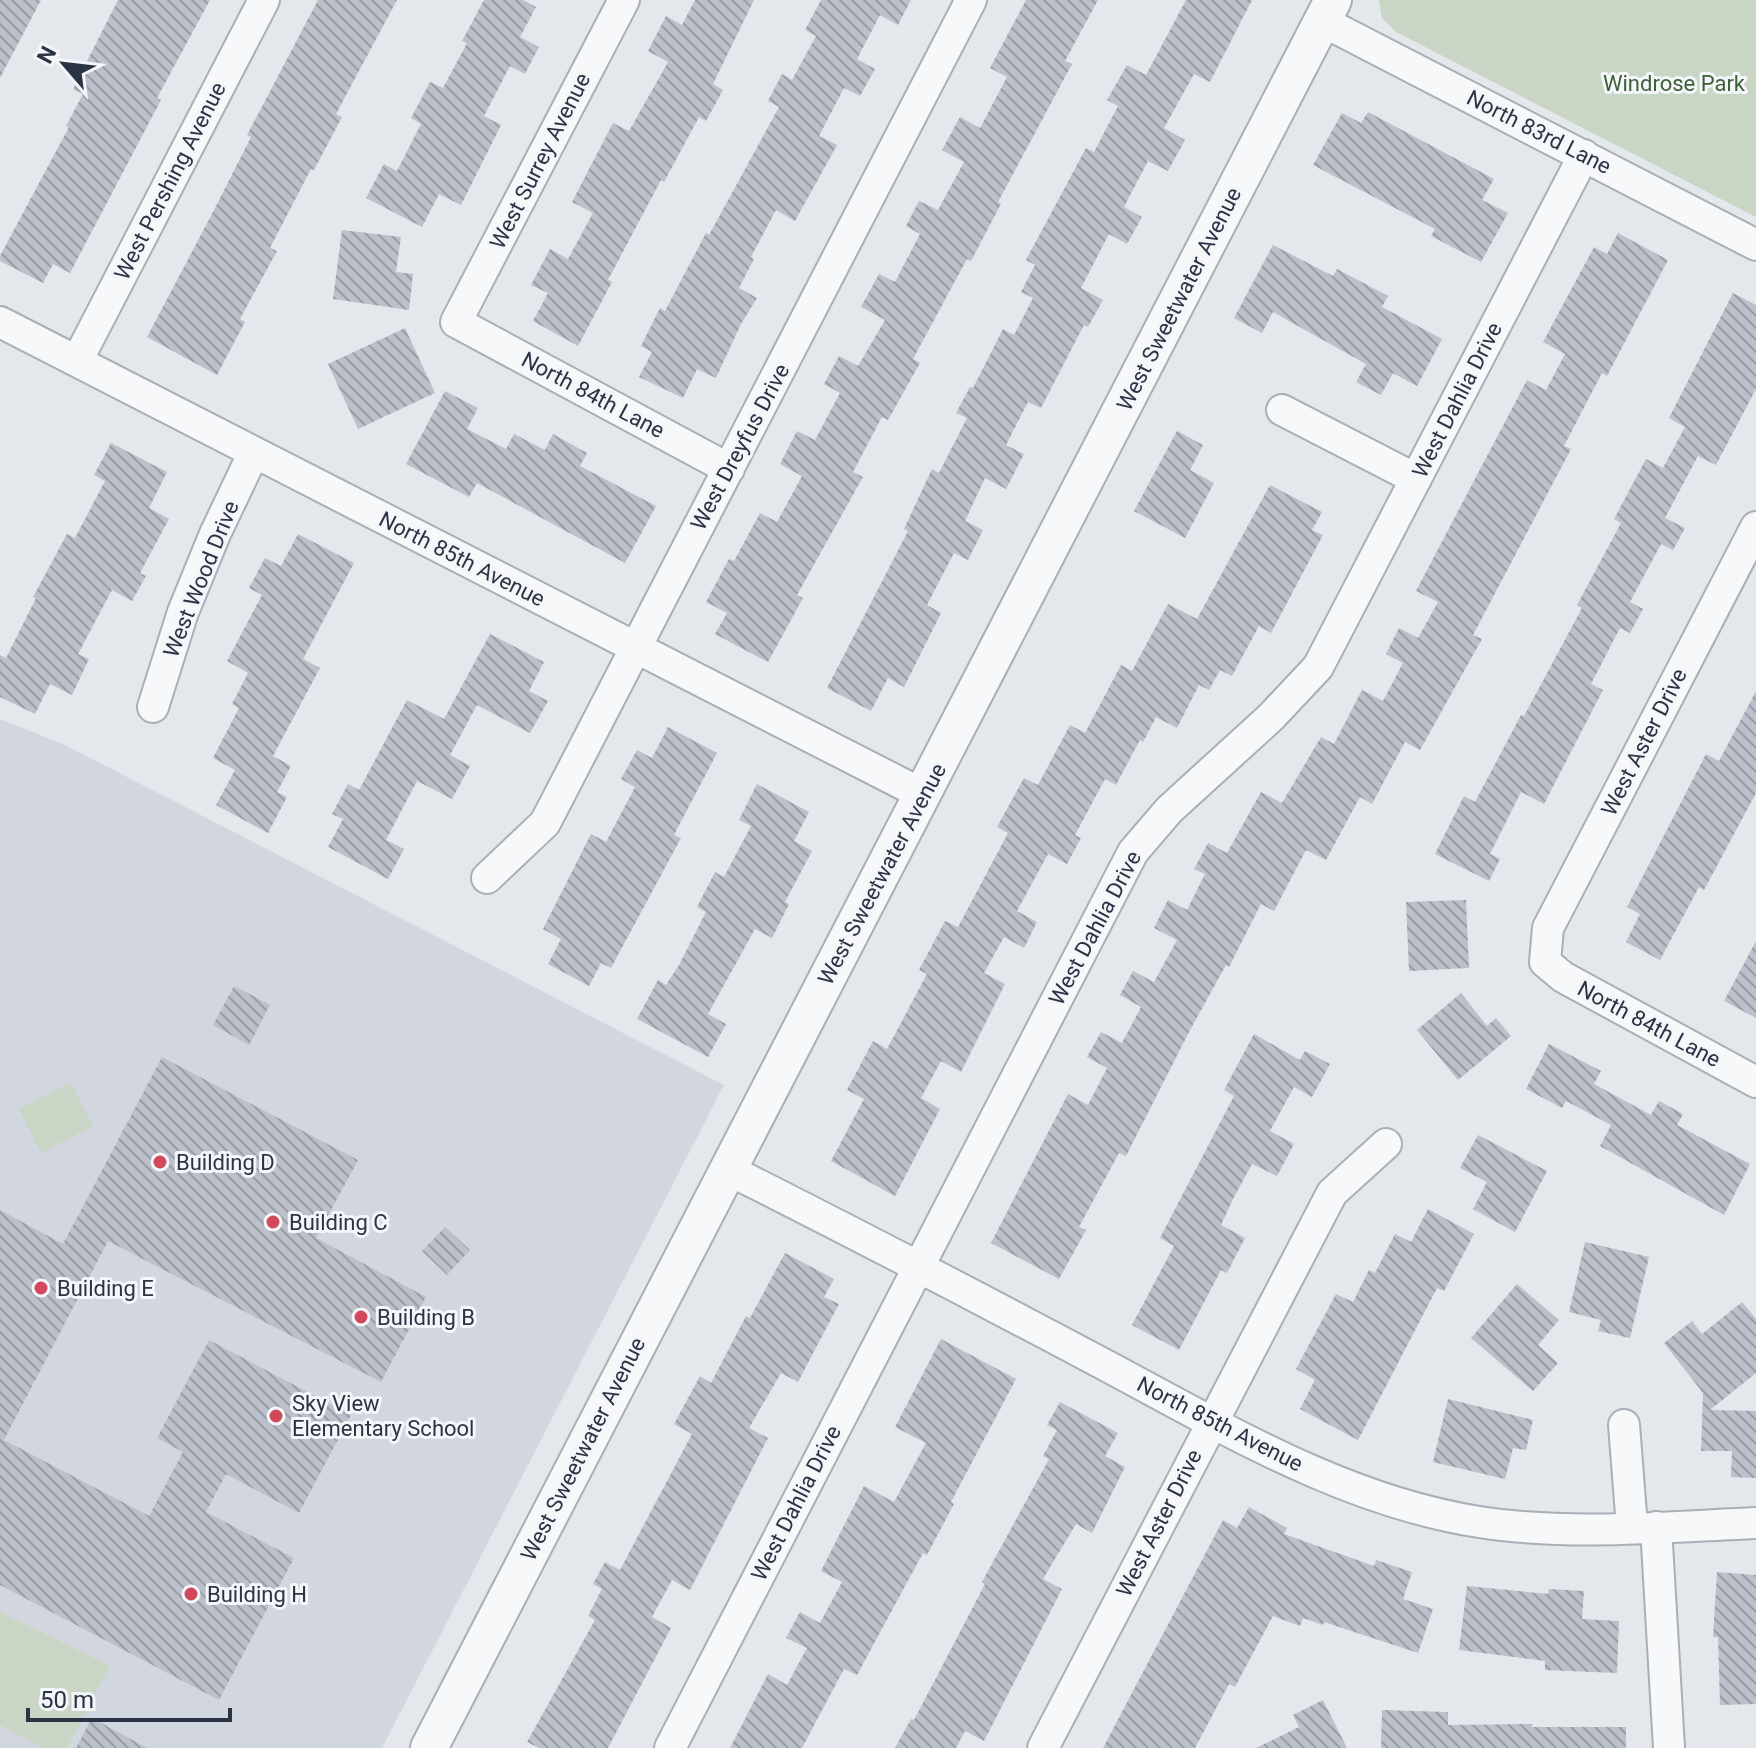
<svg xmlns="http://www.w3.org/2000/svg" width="1756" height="1748" font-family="Roboto,sans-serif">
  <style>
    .built { fill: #d2d6de }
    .green { fill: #c9d6c5 }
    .building { fill: url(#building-back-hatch) }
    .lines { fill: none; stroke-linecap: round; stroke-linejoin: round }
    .minor-casing { stroke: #a9aeb7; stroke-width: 34 }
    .tertiary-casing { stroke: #a9aeb7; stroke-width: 40 }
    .minor { stroke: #f7f8fa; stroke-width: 30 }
    .tertiary { stroke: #f7f8fa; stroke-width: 36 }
    .poi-dot { fill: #d1495b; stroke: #f4f6f9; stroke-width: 3 }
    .labels { text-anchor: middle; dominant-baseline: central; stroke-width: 6; stroke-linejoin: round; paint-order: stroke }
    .park-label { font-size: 22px; fill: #3f6138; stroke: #f4f6f9 }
    .street-label { font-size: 22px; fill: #2b3445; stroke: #f4f6f9 }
    .poi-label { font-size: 22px; fill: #2b3445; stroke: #f4f6f9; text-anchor: start }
  </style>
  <defs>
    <pattern id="building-back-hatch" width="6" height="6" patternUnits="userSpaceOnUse" patternTransform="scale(2)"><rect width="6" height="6" fill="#bbc0ca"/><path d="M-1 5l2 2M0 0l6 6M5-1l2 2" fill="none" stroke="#989da6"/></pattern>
  </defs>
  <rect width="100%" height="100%" fill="#e4e7ec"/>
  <!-- built -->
  <path class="built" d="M0 719 63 744 724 1085 382 1748H0Z"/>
  <!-- green -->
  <path class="green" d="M1379 0H1756V217L1396 32 1382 18Z
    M71 1083 93 1126 41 1153 19 1109Z
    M0 1612 110 1666 67 1748H42L0 1725Z"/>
  <!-- building -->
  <path class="building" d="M0 0H41L0 78Z
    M118 0H210L157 98 161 100 70 273 53 264 43 283 0 261V256L69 127 66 126 83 94 73 89Z
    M318 0H397L336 114 342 117 314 170 311 169 270 248 277 251 240 319 245 322 217 375 147 337 214 210 251 137 247 135Z
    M484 0H523L536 7 520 37 539 47 525 74 510 66 484 116 501 125 461 205 439 194 422 227 366 198 384 164 397 171 421 124 411 118 430 82 443 88 467 43 462 41Z
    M695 0H754L713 84 723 90 706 121 699 117 664 182 661 180 608 280 612 282 578 346 533 321 548 293 531 285 550 249 568 259 593 213 572 202 613 123 629 131 668 62 648 51 666 16 682 25Z
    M821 0H911L898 25 880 15 857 59 875 69 860 96 844 88 819 136 837 145 795 221 776 210 751 257 754 259 739 288 757 298 741 324 716 378 697 369 683 398 639 377 652 352 641 346 660 308 665 311 706 233 709 235 779 107 768 101 782 74 792 80 816 36 805 30Z
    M1026 0H1098L1065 61 1072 64 998 202 1001 204 971 261 967 259 913 359 920 363 888 420 882 417 853 472 863 477 797 595 803 598 768 662 715 634 727 613 706 602 729 559 734 561 760 513 777 522 802 476 780 464 797 431 815 440 840 393 824 384 839 356 858 366 885 320 861 307 879 274 895 282 920 234 906 226 919 201 938 210 964 162 942 150 960 117 980 128 1007 77 990 68Z
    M1186 0H1252L1210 82 1194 74 1164 128 1185 140 1168 171 1148 161 1124 207 1142 217 1127 244 1109 234 1081 288 1103 300 1088 327 1084 325 1041 408 1028 402 1006 445 1024 454 1006 489 985 478 965 521 983 530 968 560 954 553 927 605 941 613 904 687 888 678 871 711 827 688 908 531 904 529 932 469 939 473 967 418 956 413 970 387 973 388 1003 329 1014 335 1033 298 1021 292 1035 265 1026 260 1086 148 1094 152 1118 106 1107 100 1127 65 1146 75Z
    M1368 112 1494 179 1482 200 1508 213 1481 262 1431 236 1435 229 1313 165 1342 113 1361 123Z
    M342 230 401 237 396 272 413 274 409 310 333 299Z
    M1618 233 1668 260 1607 376 1602 373 1564 446 1571 449 1473 635 1482 639 1420 750 1405 742 1372 804 1360 797 1326 860 1306 850 1274 911 1261 904 1229 967 1226 965 1189 1032 1126 1156 1119 1153 1079 1227 1086 1230 1059 1279 991 1243 1068 1094 1088 1105 1107 1068 1087 1057 1101 1032 1122 1043 1141 1007 1120 995 1133 971 1154 982 1177 940 1154 928 1168 900 1187 910 1205 874 1194 869 1208 843 1227 853 1261 792 1282 803 1321 737 1334 744 1362 690 1383 701 1403 663 1386 654 1399 628 1418 638 1438 602 1416 591 1527 380 1546 390 1565 354 1543 342 1594 247 1607 254Z
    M1273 245 1333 276 1337 269 1388 296 1382 307 1442 339 1417 386 1393 373 1381 395 1356 382 1366 364 1273 312 1262 333 1234 318Z
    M1733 293 1756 305V389L1716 465 1698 456 1665 518 1685 528 1673 550 1661 544 1630 602 1643 609 1630 633 1620 628 1591 684 1603 690 1544 804 1521 792 1490 854 1500 859 1489 881 1435 854 1464 796 1475 802 1521 715 1524 716 1582 608 1577 605 1621 523 1614 519 1646 459 1663 468 1685 427 1669 418Z
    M405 328 435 393 358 429 328 364Z
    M445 391 478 408 467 429 506 449 514 434 545 450 553 434 587 453 580 466 656 506 625 563 477 483 469 497 406 464Z
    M1177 431 1203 445 1190 470 1214 483 1185 538 1134 511Z
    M111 443 167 472 149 508 169 519 140 573 146 576 132 601 112 590 78 654 89 659 72 695 50 684 35 714 0 697V655L6 658 36 598 33 597 67 534 75 538 105 481 94 475Z
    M1270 485 1322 512 1312 530 1323 535 1271 633 1259 626 1232 676 1220 670 1209 690 1199 685 1177 728 1156 717 1143 742 1140 740 1116 785 1105 779 1075 835 1081 838 1067 864 1048 854 1017 911 1037 922 1024 948 1004 937 984 973 1005 984 961 1072 941 1061 921 1098 940 1109 895 1196 831 1161 864 1099 847 1090 873 1041 887 1049 927 974 919 970 945 921 958 927 1008 833 997 827 1024 778 1038 785 1070 725 1085 733 1121 665 1132 671 1168 604 1197 619Z
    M298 534 354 563 303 659 320 668 273 756 291 766 277 792 287 797 268 833 216 805 235 770 213 758 239 708 232 704 248 673 227 661 262 595 249 588 265 558 281 566Z
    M490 634 544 662 529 691 548 701 530 733 477 705 450 755 470 766 452 799 417 781 386 840 404 849 388 879 328 847 343 819 332 814 348 784 359 790 407 700 444 719Z
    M1756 691V793L1704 890 1699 887 1660 960 1626 942 1640 914 1627 907 1706 754 1719 761Z
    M668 727 717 753 674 835 681 838 611 968 601 963 589 986 548 964 561 939 543 929 591 834 606 842 635 787 621 779 637 750 652 758Z
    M757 784 809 812 794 841 812 851 785 902 789 904 772 938 755 929 708 1014 726 1024 708 1057 637 1019 658 980 666 985 679 965 706 912 697 907 715 872 724 877 751 826 739 820Z
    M1466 900 1469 968 1409 971 1406 902Z
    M1756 941V1018L1724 1001Z
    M234 986 270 1005 249 1045 213 1025Z
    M1461 993 1487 1026 1496 1018 1511 1036 1458 1080 1417 1030Z
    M1254 1034 1300 1060 1305 1051 1330 1064 1312 1097 1294 1087 1270 1131 1294 1144 1277 1176 1252 1164 1233 1199 1221 1225 1245 1238 1227 1273 1221 1270 1179 1350 1132 1325 1174 1246 1160 1238 1234 1096 1224 1090Z
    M1549 1044 1601 1071 1594 1084 1651 1115 1659 1101 1683 1114 1677 1125 1750 1164 1724 1215 1600 1146 1611 1125 1566 1101 1562 1108 1526 1089Z
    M162 1057 358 1160 316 1238 426 1297 381 1382 108 1241 41 1369 4 1440 149 1516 183 1452 157 1438 209 1340 351 1415 299 1513 226 1474 206 1512 294 1558 219 1700 0 1585V1210L63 1244Z
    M1478 1135 1547 1171 1515 1232 1473 1209 1487 1182 1460 1168Z
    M1428 1209 1474 1234 1444 1291 1437 1288 1358 1440 1300 1409 1315 1380 1296 1369 1336 1294 1353 1302 1369 1270 1375 1273 1395 1234 1411 1242Z
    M445 1227 470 1250 447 1275 422 1251Z
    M1585 1242 1649 1257 1630 1338 1598 1331 1601 1320 1569 1312Z
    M785 1253 834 1279 824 1297 839 1304 798 1382 781 1373 749 1428 768 1438 690 1590 672 1580 652 1617 671 1628 608 1748H539L527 1742 595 1620 588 1616 602 1589 593 1584 605 1562 620 1570 692 1434 674 1424 700 1376 711 1383 746 1316 750 1318Z
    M1517 1284 1559 1320 1538 1345 1558 1363 1533 1391 1471 1338Z
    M1742 1302 1756 1319V1373L1710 1410 1756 1411V1478L1731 1477 1732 1451H1701L1703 1393 1664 1343 1692 1321 1702 1334Z
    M941 1339 1016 1379 951 1502 954 1504 927 1555 923 1553 857 1675 844 1669 802 1748H730L768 1674 787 1685 807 1648 786 1638 800 1612 820 1623 842 1582 821 1571 864 1486 894 1502 926 1443 895 1427Z
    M1448 1399 1533 1420 1526 1450 1513 1448 1505 1479 1433 1462Z
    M1060 1402 1118 1433 1105 1456 1125 1467 1092 1533 1076 1524 1043 1579 1062 1589 984 1741 965 1731 956 1748H895L911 1719 914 1720 985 1584 982 1582 1049 1459 1043 1456 1057 1430 1047 1425Z
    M1249 1507 1287 1528 1284 1534 1374 1566 1376 1560 1412 1572 1403 1599 1433 1609 1418 1653 1324 1622 1323 1625 1303 1618 1300 1626 1273 1616 1235 1687 1229 1684 1195 1748H1103L1223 1520 1237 1528Z
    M1717 1572 1756 1575V1704L1720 1705 1718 1637H1713Z
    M1467 1586 1548 1594 1549 1589 1584 1591 1582 1619 1619 1621 1617 1673 1545 1670V1661L1459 1650Z
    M1323 1700 1347 1748H1256L1299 1727 1293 1715Z
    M1382 1710 1448 1712V1725L1532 1724V1727H1626V1748H1381Z
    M92 1718 147 1748H76Z"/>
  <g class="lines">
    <!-- minor casing -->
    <g class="minor-casing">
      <path id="minor" d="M624 0 456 322 729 469
        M1322 21 1756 245
        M0 322 924 795
        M77 361 264 0
        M1282 410 1416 479
        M1756 527 1548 928 1545 962 1563 977 1756 1082
        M153 707 183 612 215 534 254 452
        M487 878 545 823 971 0
        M727 1169C854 1233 981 1299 1107 1366 1225 1429 1345 1501 1479 1522 1569 1536 1665 1527 1756 1523
        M1624 1425 1632 1527
        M1656 1527 1669 1748
        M670 1748 1133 852 1169 810 1271 717 1318 667 1584 155
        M1043 1748 1332 1193 1386 1144"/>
    </g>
    <!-- tertiary casing -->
    <g class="tertiary-casing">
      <path id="tertiary" d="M429 1748 1333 0"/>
    </g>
    <!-- minor -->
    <use href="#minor" class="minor"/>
    <!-- tertiary -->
    <use href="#tertiary" class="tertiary"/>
  </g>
  <!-- markers -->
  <g class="poi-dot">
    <circle cx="160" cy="1162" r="8"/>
    <circle cx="273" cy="1222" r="8"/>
    <circle cx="41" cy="1288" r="8"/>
    <circle cx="361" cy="1317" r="8"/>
    <circle cx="276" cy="1416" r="8"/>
    <circle cx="191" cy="1594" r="8"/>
  </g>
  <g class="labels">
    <!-- park labels -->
    <g class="park-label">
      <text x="1674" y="83">Windrose Park</text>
    </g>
    <!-- street labels -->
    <g class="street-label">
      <text transform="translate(1539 132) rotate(27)">North 83rd Lane</text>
      <text transform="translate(540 161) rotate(-63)">West Surrey Avenue</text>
      <text transform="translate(170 181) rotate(-63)">West Pershing Avenue</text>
      <text transform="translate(1179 299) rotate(-63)">West Sweetwater Avenue</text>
      <text transform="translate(593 395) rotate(28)">North 84th Lane</text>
      <text transform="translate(1457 400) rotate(-63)">West Dahlia Drive</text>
      <text transform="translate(740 447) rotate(-62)">West Dreyfus Drive</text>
      <text transform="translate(462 559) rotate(27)">North 85th Avenue</text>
      <text transform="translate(201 579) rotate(-68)">West Wood Drive</text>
      <text transform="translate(1644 742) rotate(-63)">West Aster Drive</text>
      <text transform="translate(882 874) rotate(-62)">West Sweetwater Avenue</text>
      <text transform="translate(1095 928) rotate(-62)">West Dahlia Drive</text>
      <text transform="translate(1649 1024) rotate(28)">North 84th Lane</text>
      <text transform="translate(1220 1424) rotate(27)">North 85th Avenue</text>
      <text transform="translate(583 1449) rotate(-63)">West Sweetwater Avenue</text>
      <text transform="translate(796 1503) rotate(-63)">West Dahlia Drive</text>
      <text transform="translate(1159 1523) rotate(-63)">West Aster Drive</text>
    </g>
    <!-- poi labels -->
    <g class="poi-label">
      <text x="176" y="1162">Building D</text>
      <text x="289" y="1222">Building C</text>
      <text x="57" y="1288">Building E</text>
      <text x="377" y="1317">Building B</text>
      <text x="292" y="1403">Sky View<tspan x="292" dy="25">Elementary School</tspan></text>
      <text x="207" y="1594">Building H</text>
    </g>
  </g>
  <!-- north arrow -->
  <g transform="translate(64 64) rotate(298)" stroke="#f4f6f9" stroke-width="6" paint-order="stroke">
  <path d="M0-6L14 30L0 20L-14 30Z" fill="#2b3445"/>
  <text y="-12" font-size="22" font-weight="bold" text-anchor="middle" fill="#2b3445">N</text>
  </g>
  <!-- scale -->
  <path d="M28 1708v12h202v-12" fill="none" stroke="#2b3445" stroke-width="4"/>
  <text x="40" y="1708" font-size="24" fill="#2b3445" stroke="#f4f6f9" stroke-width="6" paint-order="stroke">50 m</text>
</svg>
